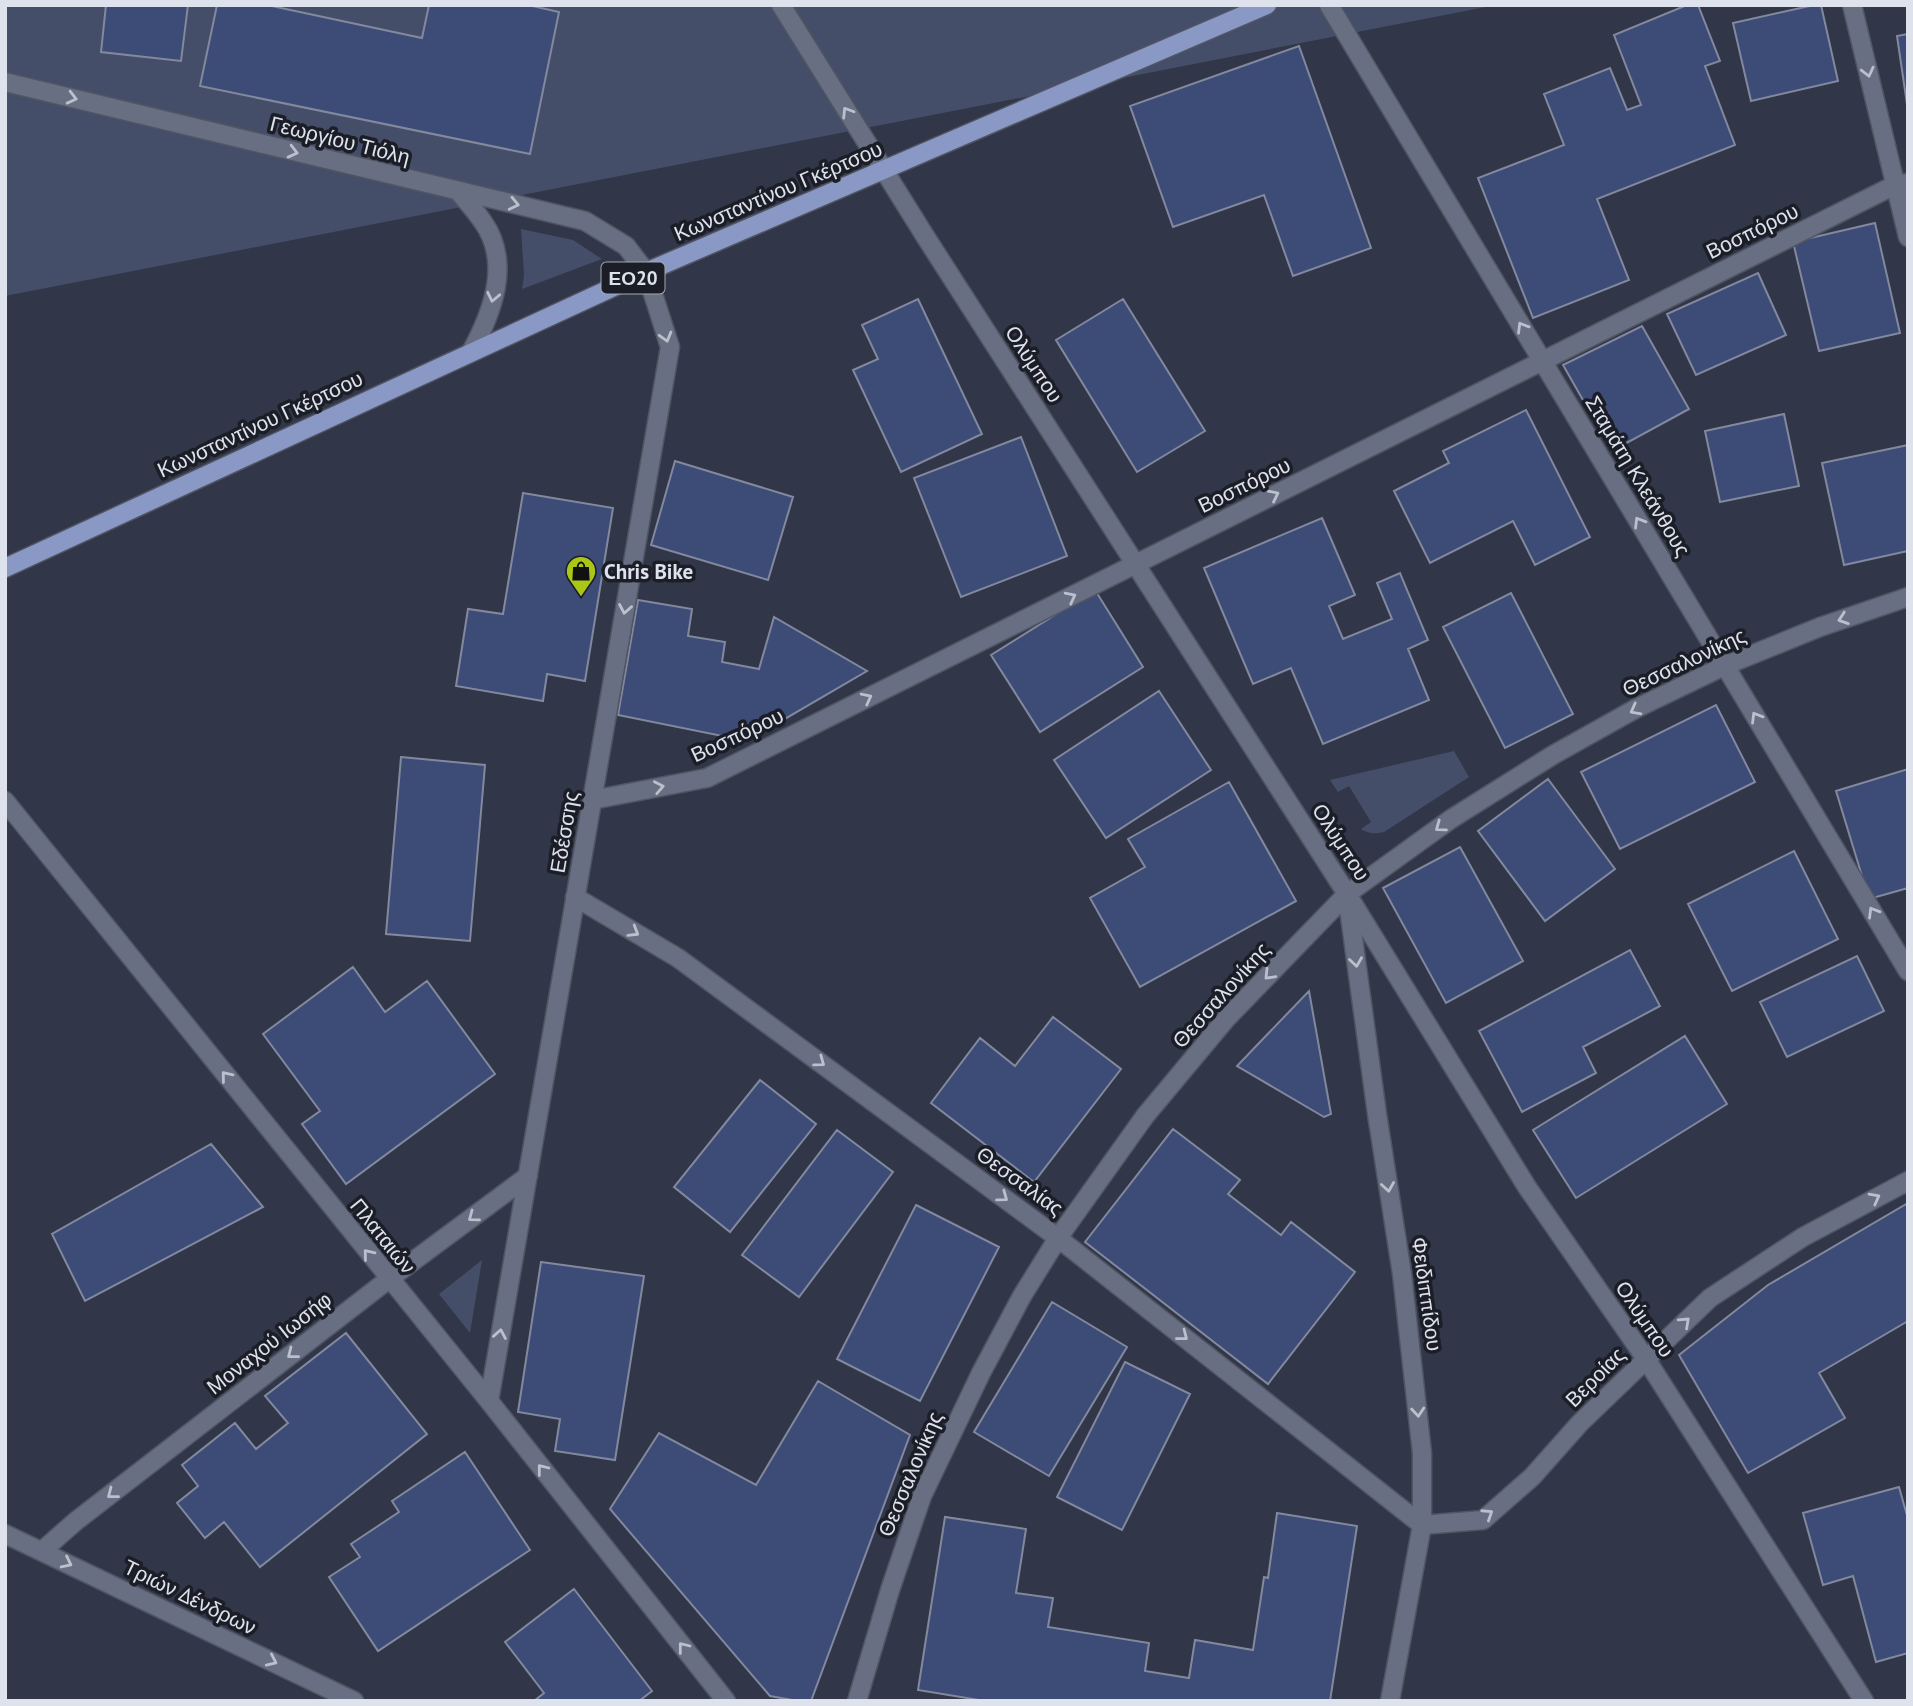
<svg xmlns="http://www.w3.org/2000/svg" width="1913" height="1706" font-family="'PT Sans',sans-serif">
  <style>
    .green { fill: #454e69 }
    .building { fill: #3d4b77; stroke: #82899e; stroke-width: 2 }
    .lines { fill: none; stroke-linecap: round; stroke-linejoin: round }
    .minor-casing { stroke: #505563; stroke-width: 21 }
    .tertiary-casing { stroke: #505563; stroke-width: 21 }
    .primary-casing { stroke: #505563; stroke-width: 21 }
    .minor { stroke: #686f83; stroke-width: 18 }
    .tertiary { stroke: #686f83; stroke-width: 18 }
    .primary { stroke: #8998c4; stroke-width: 18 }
    .oneway { stroke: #bbc0cd }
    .labels { text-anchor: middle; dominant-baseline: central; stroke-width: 7; stroke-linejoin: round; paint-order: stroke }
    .shield { fill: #1c1e27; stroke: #a4a7b2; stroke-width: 2 }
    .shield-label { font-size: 19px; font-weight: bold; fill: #dee2ed }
    .street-label { font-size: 21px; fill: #dee2ed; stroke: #1c1e27 }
    .poi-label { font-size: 21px; font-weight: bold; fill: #dee2ed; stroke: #1c1e27; text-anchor: start }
  </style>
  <rect width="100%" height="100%" fill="#313748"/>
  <!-- green -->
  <path class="green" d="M5 5H1496L5 296Z
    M521 229 573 240 602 259 522 289 524 275Z
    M1454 751 1469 777 1384 832C1375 834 1369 834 1361 829L1371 822 1349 786 1338 792 1330 780Z
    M482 1260 470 1333 439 1294Z"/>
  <!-- building -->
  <path class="building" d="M106 5H188L181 61 101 52Z
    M217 5H267L422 38 429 5H528L559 12 530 154 200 86Z
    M1687 5H1698L1720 61 1705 66 1735 145 1597 199 1629 280 1533 318 1478 178 1564 145 1544 94 1610 68 1627 110 1641 105 1614 35Z
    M1814 5H1821L1838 81 1751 101 1733 23Z
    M1908 34V111L1897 36Z
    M1299 46 1371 248 1293 276 1264 195 1173 227 1130 106Z
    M1875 223 1900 333 1819 351 1793 242Z
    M1758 273 1786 335 1696 375 1667 314Z
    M918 299 982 434 901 472 853 370 878 359 862 325Z
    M1123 299 1205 431 1137 472 1056 340Z
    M1642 326 1689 409 1612 451 1563 365Z
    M1526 410 1590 537 1535 565 1513 521 1430 563 1394 491 1449 463 1443 451Z
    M1784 414 1799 486 1720 502 1705 431Z
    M1021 437 1067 556 961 597 914 478Z
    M1908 445V551L1844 565 1822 463Z
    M675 461 793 497 768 580 651 545Z
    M523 493 613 508 585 681 547 674 543 701 456 686 468 609 503 614Z
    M1322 518 1355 595 1329 606 1343 639 1392 619 1377 583 1400 573 1428 640 1408 649 1429 700 1323 744 1291 668 1253 684 1204 568Z
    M1095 590 1143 667 1040 732 991 655Z
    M1511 593 1573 714 1505 748 1443 627Z
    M638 600 692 609 688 636 725 642 722 662 759 669 774 617 867 671 747 741 618 715Z
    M1159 691 1211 770 1106 838 1054 760Z
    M1716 705 1755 782 1620 849 1581 772Z
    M401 757 485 765 470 941 386 934Z
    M1908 769V888L1869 899 1836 791Z
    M1548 779 1615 869 1545 921 1478 831Z
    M1229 782 1296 901 1140 987 1090 898 1145 867 1128 839Z
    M1460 847 1523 961 1446 1003 1383 888Z
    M1794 851 1838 939 1732 991 1688 904Z
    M1630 950 1660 1006 1583 1047 1596 1073 1522 1112 1479 1031Z
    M1857 956 1884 1011 1787 1057 1760 1002Z
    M353 967 385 1012 427 981 495 1074 346 1184 302 1124 320 1111 263 1034Z
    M1309 991 1331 1114 1324 1117 1237 1066Z
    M1053 1017 1121 1069 1034 1182 931 1103 980 1038 1015 1066Z
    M1685 1036 1727 1104 1576 1198 1533 1130Z
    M760 1080 816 1124 730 1232 674 1187Z
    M1173 1129 1240 1180 1228 1194 1281 1235 1291 1222 1355 1272 1268 1384 1085 1242Z
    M837 1130 893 1172 799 1297 742 1255Z
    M211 1144 263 1207 85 1301 52 1234Z
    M1908 1203V1321L1819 1373 1845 1418 1748 1473 1679 1355 1768 1285Z
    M916 1205 999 1247 920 1401 837 1359Z
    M541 1262 644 1276 615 1460 555 1451 560 1419 518 1412Z
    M1052 1302 1127 1347 1049 1476 974 1432Z
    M346 1333 427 1434 260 1567 224 1522 205 1538 177 1503 198 1486 182 1465 235 1423 256 1449 288 1423 265 1396Z
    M1125 1362 1190 1394 1122 1530 1057 1497Z
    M818 1381 910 1435 811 1701H798L770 1696 610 1509 659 1433 756 1485Z
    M465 1452 530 1550 378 1651 329 1577 360 1557 351 1544 399 1512 392 1501Z
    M1899 1487 1908 1519V1653L1876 1662 1853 1576 1823 1585 1803 1513Z
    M1277 1513 1357 1526 1330 1701H985L918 1690 945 1517 1026 1529 1016 1593 1053 1598 1048 1627 1149 1643 1145 1671 1189 1678 1195 1640 1253 1650 1264 1577 1268 1578Z
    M574 1589 652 1691 639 1701H534L544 1693 505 1642Z"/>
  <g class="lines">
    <!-- minor casing -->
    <g class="minor-casing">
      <path id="minor" d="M1329 5 1908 971
        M1852 5 1908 237
        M592 800 707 778 1895 185 1908 183
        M5 801 489 1401 726 1701
        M1347 894 1377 1114 1402 1274 1422 1453V1525L1390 1701
        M575 897 678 958 1058 1238 1422 1525
        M489 1401 670 347 646 272
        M1422 1525 1483 1520 1532 1477 1580 1423 1710 1298 1803 1237 1908 1181
        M5 1534 354 1701
        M42 1551 76 1521 389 1279 528 1176
        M857 1701 890 1590 922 1496 981 1373 1022 1296 1058 1238 1145 1116 1226 1019 1347 894 1451 819 1553 755 1637 708 1724 666 1820 627 1908 597"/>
    </g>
    <!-- tertiary casing -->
    <g class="tertiary-casing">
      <path id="tertiary" d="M781 5 925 236 1347 894 1527 1187 1646 1359 1864 1701
        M5 82 585 221 626 246 646 272
        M459 192C467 202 476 211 483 222 512 263 492 313 471 352"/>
    </g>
    <!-- primary casing -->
    <g class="primary-casing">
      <path id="primary" d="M5 568 646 272 1267 5"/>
    </g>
    <!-- minor -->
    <use href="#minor" class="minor"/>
    <!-- tertiary -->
    <use href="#tertiary" class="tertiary"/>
    <!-- primary -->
    <use href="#primary" class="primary"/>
  </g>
  <!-- one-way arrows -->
  <defs><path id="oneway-chevron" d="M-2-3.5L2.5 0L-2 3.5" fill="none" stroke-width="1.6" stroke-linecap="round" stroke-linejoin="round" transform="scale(1.75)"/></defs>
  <g class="oneway">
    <use href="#oneway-chevron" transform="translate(1868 72) rotate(76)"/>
    <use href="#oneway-chevron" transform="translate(72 98) rotate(14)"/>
    <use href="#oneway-chevron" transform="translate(847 112) rotate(-122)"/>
    <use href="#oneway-chevron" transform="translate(293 152) rotate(14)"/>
    <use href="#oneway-chevron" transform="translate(514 204) rotate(13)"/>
    <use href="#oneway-chevron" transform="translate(493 297) rotate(102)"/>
    <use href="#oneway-chevron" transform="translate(1522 327) rotate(-121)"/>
    <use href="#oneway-chevron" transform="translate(666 337) rotate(74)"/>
    <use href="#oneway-chevron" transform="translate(1274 495) rotate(-26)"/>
    <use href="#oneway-chevron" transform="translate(1639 522) rotate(-121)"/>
    <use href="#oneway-chevron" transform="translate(1071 597) rotate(-27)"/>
    <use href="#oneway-chevron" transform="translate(625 609) rotate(100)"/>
    <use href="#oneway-chevron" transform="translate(1843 619) rotate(161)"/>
    <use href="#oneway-chevron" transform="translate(867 698) rotate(-27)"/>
    <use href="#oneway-chevron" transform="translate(1635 710) rotate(152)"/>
    <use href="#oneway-chevron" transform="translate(1756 717) rotate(-121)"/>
    <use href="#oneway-chevron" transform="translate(659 787) rotate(-11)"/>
    <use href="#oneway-chevron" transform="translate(1440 827) rotate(144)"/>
    <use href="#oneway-chevron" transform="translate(1873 912) rotate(-121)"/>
    <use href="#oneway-chevron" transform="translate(634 932) rotate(31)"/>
    <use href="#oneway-chevron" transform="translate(1356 962) rotate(82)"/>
    <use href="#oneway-chevron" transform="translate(1269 975) rotate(134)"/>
    <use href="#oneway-chevron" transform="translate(820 1062) rotate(36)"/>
    <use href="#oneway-chevron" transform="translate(226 1076) rotate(-129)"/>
    <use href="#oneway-chevron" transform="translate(1388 1187) rotate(81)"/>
    <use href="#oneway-chevron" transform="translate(1003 1197) rotate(36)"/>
    <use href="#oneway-chevron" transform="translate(1875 1198) rotate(-28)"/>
    <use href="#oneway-chevron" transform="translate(473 1217) rotate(143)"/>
    <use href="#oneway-chevron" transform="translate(368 1254) rotate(-129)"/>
    <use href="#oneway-chevron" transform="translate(1685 1322) rotate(-43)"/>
    <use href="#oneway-chevron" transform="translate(500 1334) rotate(-80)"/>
    <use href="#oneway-chevron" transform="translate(1183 1336) rotate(38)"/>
    <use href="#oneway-chevron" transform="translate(292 1354) rotate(142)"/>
    <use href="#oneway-chevron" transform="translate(1418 1412) rotate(85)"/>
    <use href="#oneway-chevron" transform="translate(542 1469) rotate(-128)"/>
    <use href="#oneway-chevron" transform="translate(112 1494) rotate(142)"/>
    <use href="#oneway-chevron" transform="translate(1488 1514) rotate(-33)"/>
    <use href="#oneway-chevron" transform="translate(67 1563) rotate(26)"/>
    <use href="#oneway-chevron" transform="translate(683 1647) rotate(-128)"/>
    <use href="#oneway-chevron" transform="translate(272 1661) rotate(25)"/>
  </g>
  <!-- icons -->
  <defs>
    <g id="shop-pin" transform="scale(1.575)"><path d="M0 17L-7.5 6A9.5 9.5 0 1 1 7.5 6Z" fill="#aac718" stroke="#1c1e27"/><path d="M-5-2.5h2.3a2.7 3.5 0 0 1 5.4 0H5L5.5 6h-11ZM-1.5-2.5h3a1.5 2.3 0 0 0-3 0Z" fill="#111"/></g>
  </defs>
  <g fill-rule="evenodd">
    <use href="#shop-pin" x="581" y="571"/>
  </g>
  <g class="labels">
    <!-- shield labels -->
    <rect class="shield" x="601.5" y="262.5" width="63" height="31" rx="5"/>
    <g class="shield-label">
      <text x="633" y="278">ΕΟ20</text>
    </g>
    <!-- street labels -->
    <g class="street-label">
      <text transform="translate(340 140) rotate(14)">Γεωργίου Τιόλη</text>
      <text transform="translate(778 191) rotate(-23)">Κωνσταντίνου Γκέρτσου</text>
      <text transform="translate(1752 231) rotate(-26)">Βοσπόρου</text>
      <text transform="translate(1034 364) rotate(57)">Ολύμπου</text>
      <text transform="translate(260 424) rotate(-25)">Κωνσταντίνου Γκέρτσου</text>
      <text transform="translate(1638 476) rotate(59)">Σταμάτη Κλεάνθους</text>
      <text transform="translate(1244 485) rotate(-26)">Βοσπόρου</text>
      <text transform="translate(1684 662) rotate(-25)">Θεσσαλονίκης</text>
      <text transform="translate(737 735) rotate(-25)">Βοσπόρου</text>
      <text transform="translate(564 832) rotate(-80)">Εδέσσης</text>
      <text transform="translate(1341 842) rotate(57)">Ολύμπου</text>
      <text transform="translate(1221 995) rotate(-48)">Θεσσαλονίκης</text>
      <text transform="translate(1020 1181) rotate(36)">Θεσσαλίας</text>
      <text transform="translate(383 1236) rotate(51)">Πλαταιών</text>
      <text transform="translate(1427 1294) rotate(82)">Φειδιππίδου</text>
      <text transform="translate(1645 1319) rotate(56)">Ολύμπου</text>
      <text transform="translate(269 1343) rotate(-38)">Μοναχού Ιωσήφ</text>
      <text transform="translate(1595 1377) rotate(-45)">Βεροίας</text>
      <text transform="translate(910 1474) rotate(-67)">Θεσσαλονίκης</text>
      <text transform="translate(190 1597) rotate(26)">Τριών Δένδρων</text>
    </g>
    <!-- poi labels -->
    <g class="poi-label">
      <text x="604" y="571">Chris Bike</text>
    </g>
  </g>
  <!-- border -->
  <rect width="1913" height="1706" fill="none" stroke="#dee2ed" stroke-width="14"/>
</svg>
